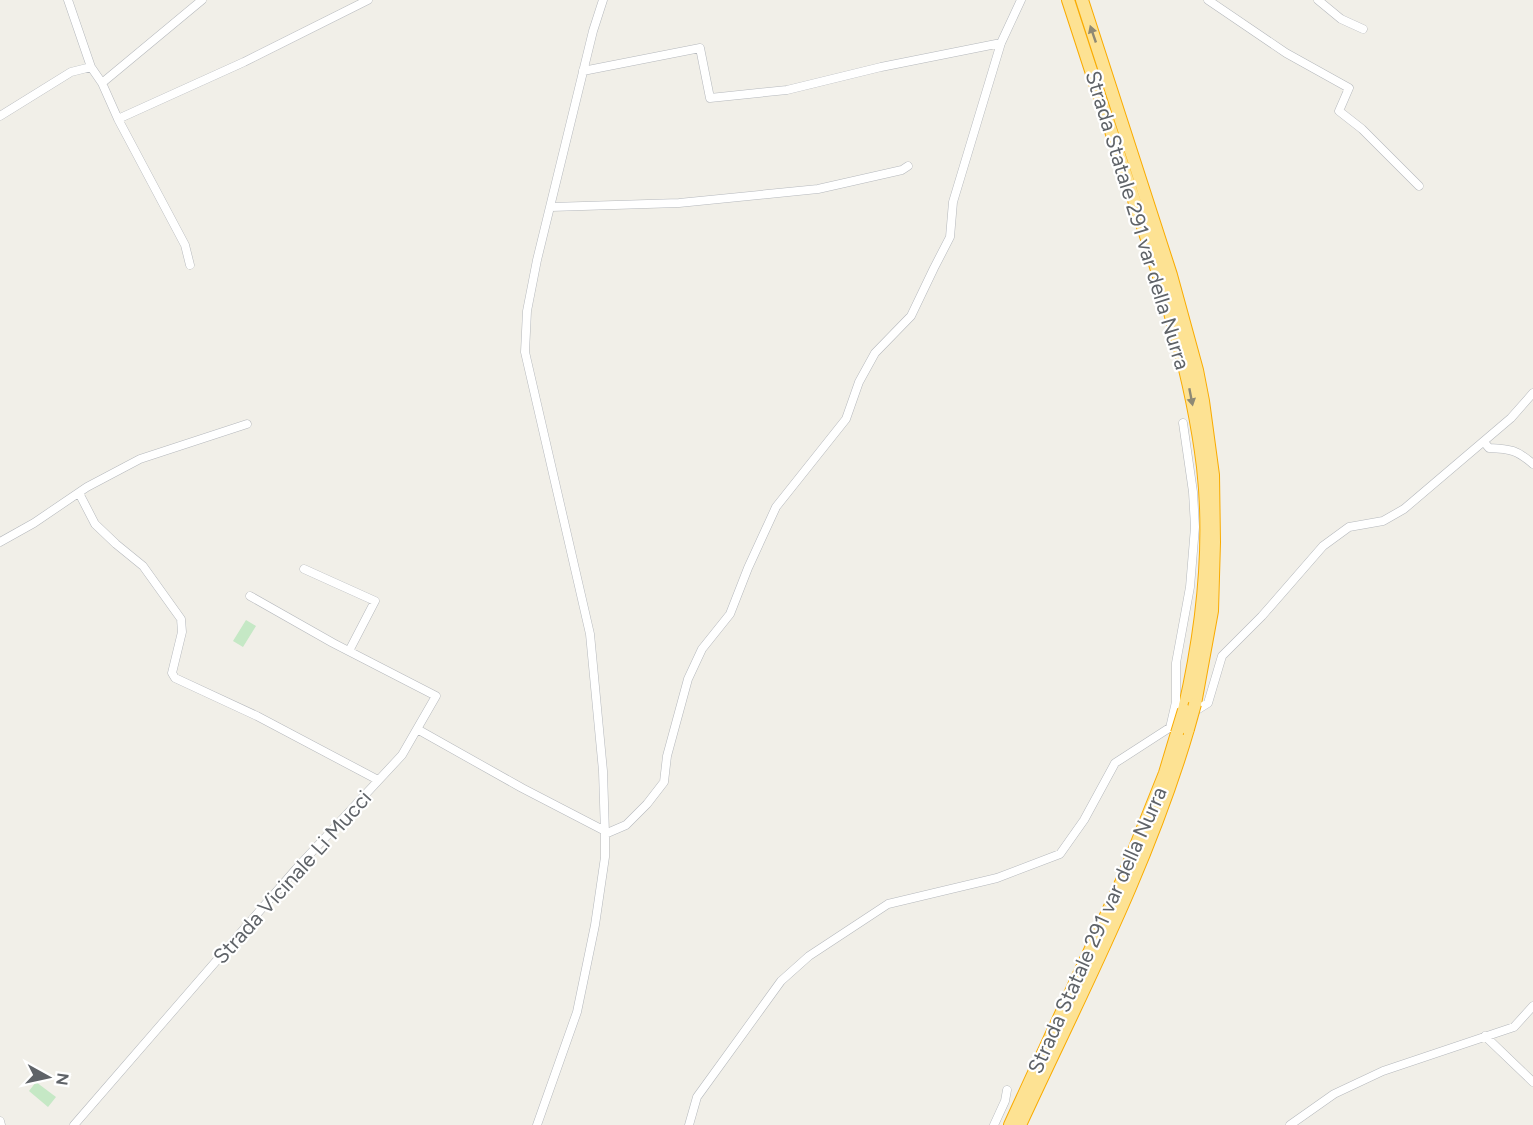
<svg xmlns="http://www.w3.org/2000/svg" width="1533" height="1125" font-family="Figtree,sans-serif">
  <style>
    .green { fill: #c5e8c5 }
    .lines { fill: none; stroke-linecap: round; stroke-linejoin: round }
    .minor-casing { stroke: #b5b8bc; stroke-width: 9 }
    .highway-casing { stroke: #f9ab00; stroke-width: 14 }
    .minor { stroke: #fff; stroke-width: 8 }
    .highway { stroke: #fde293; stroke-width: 12 }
    .highway-bridge-casing { stroke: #f9ab00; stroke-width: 14; stroke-linecap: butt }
    .highway-bridge { stroke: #fde293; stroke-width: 12 }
    .oneway { fill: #8e8975 }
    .labels { text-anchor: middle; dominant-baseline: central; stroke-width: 4.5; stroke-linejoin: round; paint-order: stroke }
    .street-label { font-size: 21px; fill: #5f6368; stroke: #fff }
  </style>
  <rect width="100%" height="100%" fill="#f1efe8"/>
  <!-- green -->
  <path class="green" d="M246 620 256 626 243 647 233 641Z
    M36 1082 56 1097 48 1107 29 1091Z"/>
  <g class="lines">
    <!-- minor casing -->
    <g class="minor-casing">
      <path id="minor" d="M68 0 91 67 102 83 118 119 185 245 190 265
        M1208 0 1286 53 1349 88 1339 111 1362 129 1419 186
        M1318 0 1341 19 1363 29
        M583 71 700 48 710 98 787 90 881 67 1001 43
        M102 83 202 0
        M0 116 71 72 91 67
        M118 119 244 62 368 0
        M551 207 679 203 818 189 902 170 908 166
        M1484 442 1489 448C1511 449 1517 450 1533 464
        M79 493 95 524 116 544 143 566 181 619 182 632 172 673 175 678 257 716 378 780
        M0 542 34 523 87 487 140 459 247 424
        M304 569 375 601 349 651
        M1192 713 1208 703 1222 656 1262 616 1323 546 1349 527 1383 521 1404 509 1511 418 1533 393
        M1170 728 1176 702V663L1190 587 1195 527 1193 492 1183 423
        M417 729 522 788 605 831
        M605 834 626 825 647 804 664 782 667 756 688 679 702 649 730 614 748 568 776 507 846 419 859 382 875 353 911 316 934 268 950 237 953 202 1001 43 1021 0
        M1485 1036 1533 1082
        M0 1121 1 1125
        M74 1125 296 869 402 755 436 696 333 643 250 596
        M537 1125 577 1012 595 925 605 857V834L603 771 590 634 525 352 527 311 537 260 593 31 603 0
        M689 1125 697 1097 781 981 809 956 888 904 997 878 1060 854 1084 820 1115 763 1180 721
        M994 1125 1005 1101 1007 1090
        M1290 1125 1334 1094 1383 1071 1514 1027 1533 1006"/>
    </g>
    <!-- highway casing -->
    <g class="highway-casing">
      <path id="highway" d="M1068 0C1090 68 1112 135 1135 203 1164 289 1192 376 1203 467 1212 547 1202 632 1184 710
        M1082 0 1171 275 1197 370 1203 401 1213 475 1214 542 1212 611 1195 704
        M1010 1125 1121 883 1165 773 1177 733
        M1020 1125C1080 995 1148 866 1188 729"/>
    </g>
    <!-- minor -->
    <use href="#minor" class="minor"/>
    <!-- highway -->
    <use href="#highway" class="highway"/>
    <!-- highway-bridge casing -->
    <g class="highway-bridge-casing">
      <path id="highway-bridge" d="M1188 729 1195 704
        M1177 733 1184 710"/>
    </g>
    <!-- highway-bridge -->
    <use href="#highway-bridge" class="highway-bridge"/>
  </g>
  <!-- one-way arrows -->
  <defs><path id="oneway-solid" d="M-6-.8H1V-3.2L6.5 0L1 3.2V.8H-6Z" transform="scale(1.5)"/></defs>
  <g class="oneway">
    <use href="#oneway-solid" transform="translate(1093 34) rotate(-109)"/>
    <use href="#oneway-solid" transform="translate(1191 397) rotate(79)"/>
  </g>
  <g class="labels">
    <!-- street labels -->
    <g class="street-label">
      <text transform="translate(1138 220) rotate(73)">Strada Statale 291 var della Nurra</text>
      <text transform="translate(292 877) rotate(-48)">Strada Vicinale Li Mucci</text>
      <text transform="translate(1097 930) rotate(-66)">Strada Statale 291 var della Nurra</text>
    </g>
  </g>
  <!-- north arrow -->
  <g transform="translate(48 1077) rotate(98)" stroke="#ffffff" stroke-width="4.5" paint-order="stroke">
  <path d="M0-4.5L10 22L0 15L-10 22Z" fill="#5f6368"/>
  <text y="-9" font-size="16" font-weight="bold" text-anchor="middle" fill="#5f6368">N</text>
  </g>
</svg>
